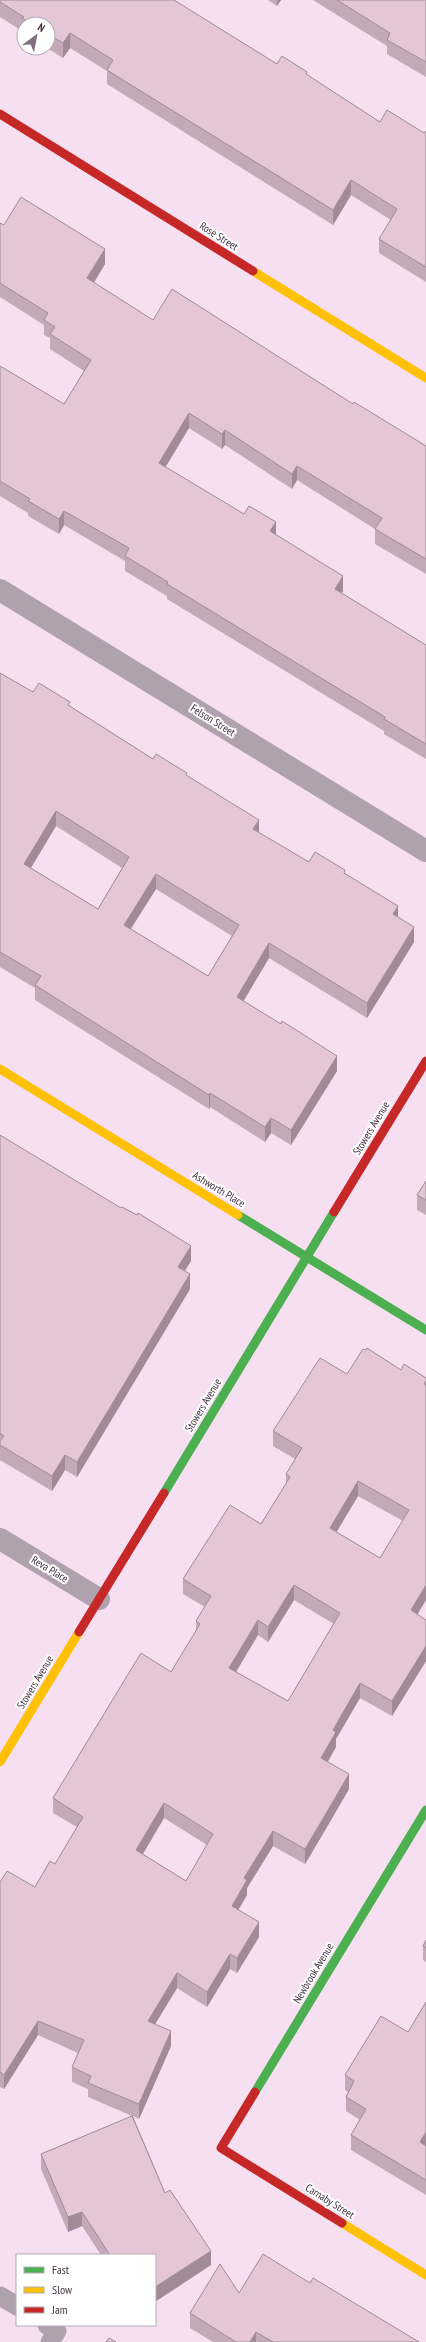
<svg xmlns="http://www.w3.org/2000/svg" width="426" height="2342" font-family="'PT Sans Narrow',sans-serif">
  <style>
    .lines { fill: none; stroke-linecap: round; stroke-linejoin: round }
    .lane { stroke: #afa1ad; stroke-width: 19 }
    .street { stroke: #afa1ad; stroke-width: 22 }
    .fast { stroke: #4caf50; stroke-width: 9 }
    .slow { stroke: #ffc107; stroke-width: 9 }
    .jam { stroke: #c62828; stroke-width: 9 }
    .wall { fill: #c4aab9; fill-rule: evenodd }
    .shaded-wall { fill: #a08b96 }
    .building { fill: #e4c6d7; stroke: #a08b96; fill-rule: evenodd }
    .labels { text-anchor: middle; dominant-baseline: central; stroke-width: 4; stroke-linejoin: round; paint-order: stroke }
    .street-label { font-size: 11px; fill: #433240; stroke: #fff }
  </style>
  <rect width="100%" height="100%" fill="#f5dff1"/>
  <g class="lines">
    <!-- lane -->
    <path class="lane" d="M0 2296 17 2306
      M47 2325 57 2331 50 2342"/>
    <!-- street -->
    <path class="street" d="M0 590 426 851
      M0 1539 99 1599"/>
    <!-- fast -->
    <path class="fast" d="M238 1215 426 1330
      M164 1493 334 1212
      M255 2092 426 1810"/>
    <!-- slow -->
    <path class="slow" d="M253 271 426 378
      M0 1069 238 1215
      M0 1762 79 1632
      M342 2223 426 2275"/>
    <!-- jam -->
    <path class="jam" d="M0 114 253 271
      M334 1212 426 1061
      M79 1632 164 1493
      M255 2092 221 2148 342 2223"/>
  </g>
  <!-- wall -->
  <path class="wall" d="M0 0 277 64 307 75 380 122 424 133 426 131V282L379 253V239L391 220 351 195 333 225 107 84V71L70 48 63 58 47 48H48V24H24V34L22 33V31L0 17Z
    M268 0H281L277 6Z
    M313 0H426V77L387 54V46Z
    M0 223 4 225 105 264 94 283 153 320 353 404 426 446V574L375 544V529L297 480 292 489 225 445 222 449 189 428 165 467 276 535 343 591 341 593 426 645V759L384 734V731L167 599V596L125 571V561L64 525 59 534 28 516V513L0 496V366L64 404 84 371 50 349V338L44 335V325L0 297Z
    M0 673 33 692 70 706 153 759 187 776 259 833 309 862 345 873 398 918 414 942 367 1018 269 958 243 1001 337 1071 291 1145 271 1133 265 1142 210 1107 209 1109 35 1000V988L0 967ZM56 826 122 868 98 909 31 868ZM156 889 232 936 208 976 131 929Z
    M0 1135 191 1261 185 1271 190 1289 126 1396 77 1477 65 1470 52 1491 0 1460Z
    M426 1181V1215L417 1210V1195Z
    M401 1370 426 1378V1600L417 1614 426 1620V1661L392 1716 360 1698 336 1739V1747L328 1762 349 1789 324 1832 305 1864 273 1846 247 1888V1895L238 1910 259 1937 237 1973 230 1969 207 2007 177 1988 155 2024 171 2046 139 2119 133 2116 165 2193 211 2265 155 2255H101L82 2226 68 2232 41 2169V2154L132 2116 88 2097V2089L72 2082V2067L78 2053 38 2035 4 2089 0 2087V1882L35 1887 55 1864 77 1827 53 1813V1798L171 1672 196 1632V1621L205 1607 183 1594V1579L261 1524 286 1484V1474L295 1459 273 1446V1431L347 1374ZM358 1496 403 1521 380 1558 336 1532ZM294 1600 334 1624 288 1701 236 1672 258 1635 268 1642ZM164 1818 207 1845 186 1881 143 1854Z
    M426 1940V1962L423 1960V1946Z
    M426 2002V2195L351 2150V2135L360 2120 346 2111V2097L348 2092 345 2090V2075L408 2032Z
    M310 2283 419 2342H213L190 2328V2313L239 2293Z"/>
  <!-- shaded-wall -->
  <path class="shaded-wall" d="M277 0H281L277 6Z
    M70 33V48L63 58V43Z
    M351 180V195L333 225V210Z
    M105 249V264L87 293V278Z
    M189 413V428L159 478V463Z
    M225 430V445L222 449V434Z
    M297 466V480L292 489V474Z
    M64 511V525L59 534V519Z
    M276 522V537L270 531Z
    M343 576V591L335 604V589Z
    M56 811V826L24 879V864Z
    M259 820V835L253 829Z
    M156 874V889L124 939V925Z
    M398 906V920L393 914Z
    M414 927V942L367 1018V1003Z
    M269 943V958L237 1012V997Z
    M337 1056V1071L291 1145V1130Z
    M210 1093V1107L209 1109V1095Z
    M271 1118V1133L265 1142V1127Z
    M191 1246V1261L178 1281V1267Z
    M190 1274V1289L77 1477V1462Z
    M65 1455V1470L52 1491V1476Z
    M358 1481V1496L330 1543V1528Z
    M294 1585V1600L268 1642V1627Z
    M426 1585V1600L411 1625V1610Z
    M258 1620V1635L229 1683V1668Z
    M426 1646V1661L392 1716V1701Z
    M360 1683V1698L336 1739V1747L321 1772V1758L333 1730Z
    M349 1774V1789L324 1832 305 1864V1849Z
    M164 1803V1818L136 1865V1850Z
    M273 1831V1846L247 1888V1895L232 1921V1906L244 1878Z
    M259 1922V1937L237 1973V1958Z
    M230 1954V1969L207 2007V1992Z
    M177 1973V1988L148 2036V2021Z
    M38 2021V2035L4 2089V2075Z
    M171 2031V2046L139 2119V2104Z
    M426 2132V2146L420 2142Z
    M82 2212V2226L68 2232V2217Z
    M211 2251V2265L155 2302V2287Z
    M256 2332V2342H250Z"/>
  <!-- building -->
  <path class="building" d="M0 0H174L277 64 282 56 307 72 306 74 380 122 387 110 424 133 426 131V267L379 239 397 209 351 180 333 210 107 70 113 60 70 33 63 43 48 34V24H31L22 18 24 17 0 2Z
    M337 0H426V62L387 40 390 33Z
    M21 197 105 249 87 278 153 320 172 289 353 404 354 402 426 446V559L375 529 382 518 297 466 292 474 225 430 222 434 189 413 159 463 244 514 249 506 276 522 270 531 343 576 335 589 426 645V744L384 719 385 717 167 584 168 582 125 556 129 548 64 511 59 519 28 501 30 499 0 481V366L64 404 91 360 50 334 55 327 44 320 48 313 0 283V223L4 225Z
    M0 673 33 692 39 683 70 702 68 705 153 759 156 754 187 773 186 775 259 820 253 829 309 862 315 852 345 870 344 873 398 906 393 914 414 927 367 1003 269 943 237 997 281 1024 282 1021 337 1056 291 1130 271 1118 265 1127 210 1093 209 1095 35 985 41 976 0 952ZM56 811 129 857 98 909 24 864ZM156 874 239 925 208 976 124 925Z
    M0 1135 121 1208 122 1207 137 1215 138 1213 191 1246 178 1267 190 1274 126 1381 77 1462 65 1455 52 1476 0 1445V1441L4 1436 0 1433Z
    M426 1181V1200L417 1195Z
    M367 1348 401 1370 404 1364 426 1378V1381L424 1384 426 1385V1585L411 1610 426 1620V1646L392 1701 360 1683 333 1730 336 1732 321 1758 349 1774 324 1817 305 1849 273 1831 244 1878 247 1880 232 1906 259 1922 237 1958 230 1954 207 1992 177 1973 148 2021 171 2031 139 2104 88 2083 91 2076 72 2067 84 2040 38 2021 4 2075 0 2072V1882L7 1871 35 1887 50 1861 55 1864 83 1817 53 1798 141 1653 171 1672 200 1624 196 1621 211 1596 183 1579 230 1505 261 1524 290 1477 286 1474 302 1448 273 1431 320 1358 347 1374 363 1349 366 1350ZM358 1481 409 1510 380 1558 330 1528ZM294 1585 340 1613 288 1701 229 1668 258 1620 268 1627ZM164 1803 213 1834 186 1881 136 1850Z
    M426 1940V1948L423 1946Z
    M426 2002V2132L420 2142 426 2146V2180L351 2135 366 2109 346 2097 354 2081 345 2075 381 2016 408 2032Z
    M132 2116 165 2193 170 2190 211 2251 155 2287V2255H110L82 2212 68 2217 41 2154Z
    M263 2254 310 2283 313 2278 419 2342H273L256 2332 250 2342H236L190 2313 220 2264 239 2293Z
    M109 2338 116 2342H106Z"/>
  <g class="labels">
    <!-- street labels -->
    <g class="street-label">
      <text transform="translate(219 236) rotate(32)">Rose Street</text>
      <text transform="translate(213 720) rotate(32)">Felson Street</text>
      <text transform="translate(371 1128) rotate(-59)">Stowers Avenue</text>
      <text transform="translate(219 1189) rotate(31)">Ashworth Place</text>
      <text transform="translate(203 1405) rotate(-59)">Stowers Avenue</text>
      <text transform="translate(50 1569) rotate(31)">Reva Place</text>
      <text transform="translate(35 1682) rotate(-59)">Stowers Avenue</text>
      <text transform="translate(313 1973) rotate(-59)">Newbrook Avenue</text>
      <text transform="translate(330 2201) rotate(32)">Carnaby Street</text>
    </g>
  </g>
  <!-- legend -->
  <rect x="16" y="2254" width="140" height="72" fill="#ffffff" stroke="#b4adb3"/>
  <rect x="24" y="2267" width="20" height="6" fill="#4caf50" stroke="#b4adb3"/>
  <text x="52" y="2274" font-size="12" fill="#433240">Fast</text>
  <rect x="24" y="2287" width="20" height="6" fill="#ffc107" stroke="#b4adb3"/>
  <text x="52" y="2294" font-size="12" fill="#433240">Slow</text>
  <rect x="24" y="2307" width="20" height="6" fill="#c62828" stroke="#b4adb3"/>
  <text x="52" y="2314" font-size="12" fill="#433240">Jam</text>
  <!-- north arrow -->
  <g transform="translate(36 36) rotate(32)"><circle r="19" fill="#ffffff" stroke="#b4adb3"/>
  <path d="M0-3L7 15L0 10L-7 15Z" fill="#816f7e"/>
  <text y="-6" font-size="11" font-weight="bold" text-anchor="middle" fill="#433240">N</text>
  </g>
</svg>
